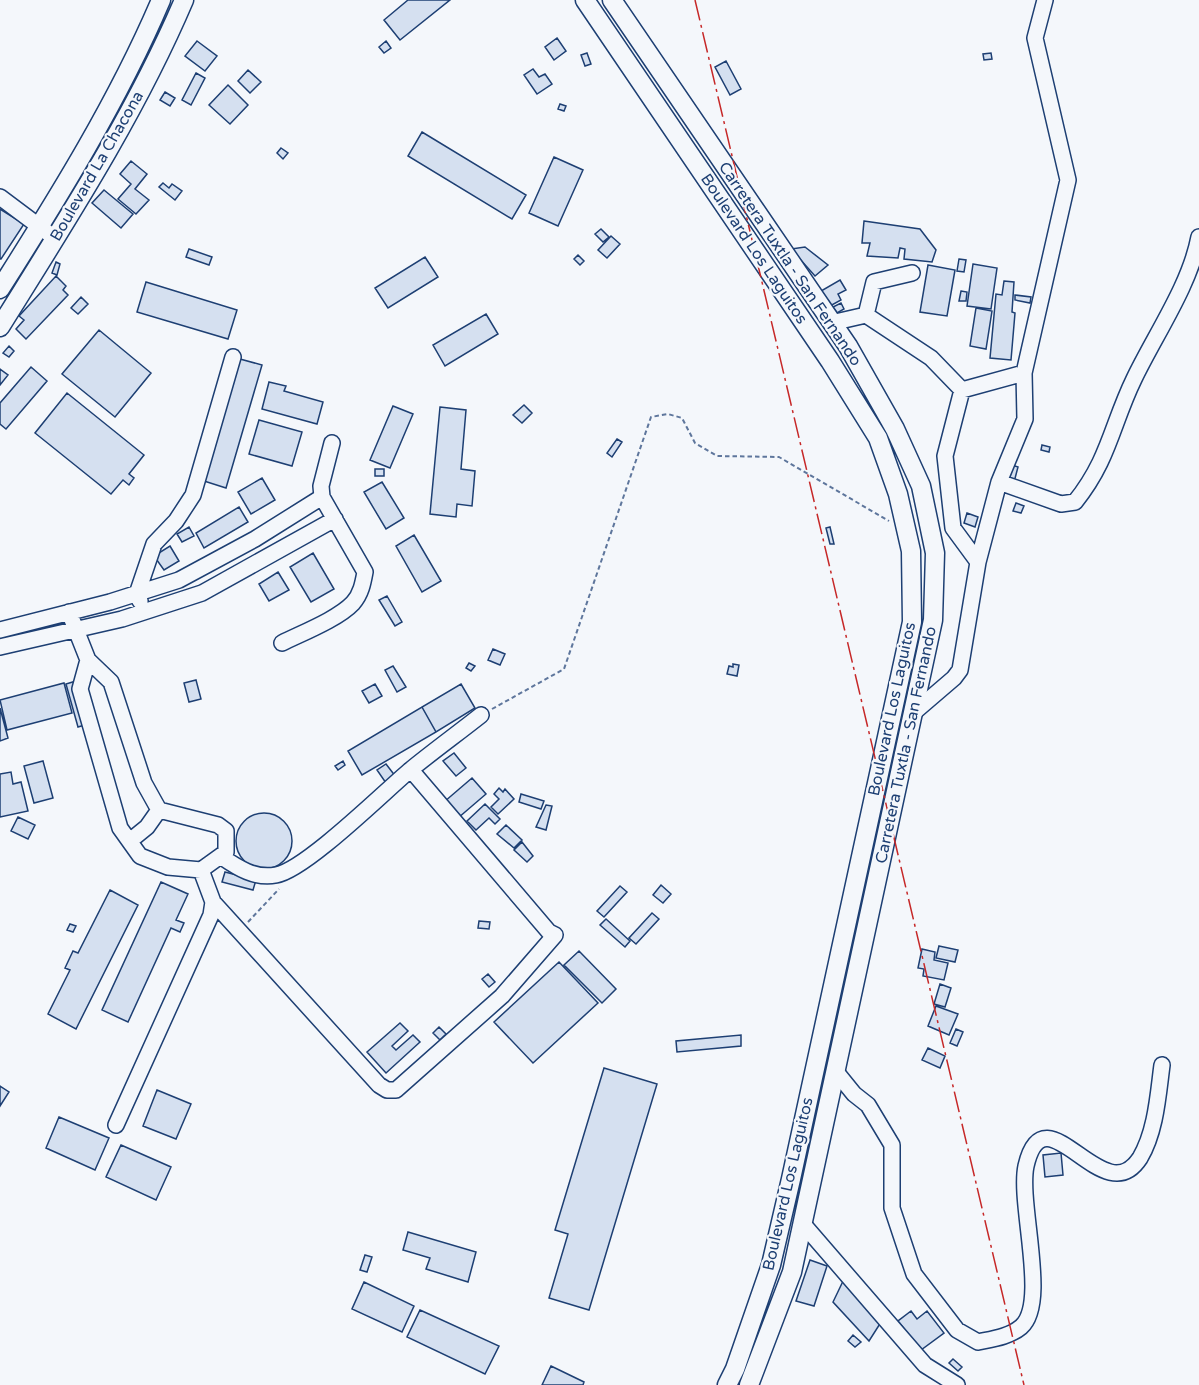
<svg xmlns="http://www.w3.org/2000/svg" width="1199" height="1385" font-family="'Varela Round',sans-serif">
  <style>
    .building { fill: #d5e0f0; stroke: #1d3f73; stroke-width: 1.5 }
    .lines { fill: none; stroke-linecap: round; stroke-linejoin: round }
    .minor-casing { stroke: #1d3f73; stroke-width: 18 }
    .major-casing { stroke: #1d3f73; stroke-width: 21 }
    .path { stroke: #5e769c; stroke-width: 2; stroke-dasharray: 4.5 3; stroke-linecap: butt }
    .minor { stroke: #f4f7fb; stroke-width: 15 }
    .major { stroke: #f4f7fb; stroke-width: 18 }
    .power { stroke: #c62828; stroke-width: 1.5; stroke-dasharray: 21 4.5 3 4.5; stroke-linecap: butt }
    .labels { text-anchor: middle; dominant-baseline: central; stroke-width: 4.5; stroke-linejoin: round; paint-order: stroke }
    .street-label { font-size: 16px; fill: #1d3f73; stroke: #f4f7fb }
  </style>
  <rect width="100%" height="100%" fill="#f4f7fb"/>
  <!-- building -->
  <path class="building" d="M408 0H450L400 40 384 20Z
    M557 38 566 51 554 60 545 47Z
    M197 41 217 56 205 71 185 56Z
    M386 41 391 48 384 53 379 47Z
    M587 53 591 64 585 66 581 55Z
    M991 53 992 59 984 60 983 54Z
    M726 61 741 89 730 95 715 67Z
    M533 69 539 77 545 74 552 84 537 94 524 75Z
    M248 70 261 82 250 93 238 81Z
    M196 73 205 78 191 105 182 100Z
    M228 85 248 105 230 124 209 105Z
    M165 92 175 98 170 106 160 100Z
    M560 104 566 106 564 111 558 109Z
    M422 132 526 195 512 219 408 156Z
    M281 148 288 153 283 159 277 153Z
    M554 157 583 170 558 226 529 213Z
    M131 161 147 174 135 189 149 200 136 214 118 199 131 184 120 174Z
    M163 183 169 188 172 184 182 191 175 200 159 187Z
    M104 190 133 214 121 228 92 203Z
    M0 209 24 224 1 259H0Z
    M864 221 920 229 936 250 932 262 904 259 905 249 900 248 898 258 867 256 870 243H862Z
    M601 229 609 237 603 242 595 234Z
    M611 236 620 244 607 258 598 250Z
    M805 247 828 265 815 276 791 249Z
    M189 249 212 257 209 265 186 257Z
    M578 255 584 261 580 265 574 259Z
    M425 257 438 277 388 308 375 288Z
    M959 259 966 260 964 272 957 271Z
    M56 262 60 264 57 275 52 273Z
    M973 264 997 268 991 309 967 306Z
    M928 265 955 270 947 316 920 312Z
    M56 276 66 286 63 290 68 295 26 339 16 329 24 320 19 316Z
    M840 280 846 290 838 294 841 300 830 306 821 291Z
    M1004 281 1014 282 1012 312 1015 313 1011 360 990 358 996 294 1002 295Z
    M146 282 237 310 228 339 137 312Z
    M961 291 967 292 966 301H959Z
    M1015 295 1031 297 1030 303 1015 300Z
    M81 297 88 304 78 314 71 308Z
    M841 303 844 309 837 313 833 307Z
    M976 308 992 311 986 349 970 346Z
    M486 314 498 334 445 366 433 345Z
    M99 330 151 373 115 417 62 374Z
    M9 346 14 351 9 357 3 353Z
    M240 359 262 365 226 488 204 481Z
    M31 367 47 381 6 429 0 424V403Z
    M0 369 8 375 0 385Z
    M269 382 286 386 284 391 323 402 317 424 262 409Z
    M67 393 144 455 129 474 134 478 129 485 123 480 111 494 35 433Z
    M524 405 532 413 522 423 513 415Z
    M393 406 413 414 390 468 370 460Z
    M440 407 466 410 461 469 475 471 472 506 457 504 456 517 430 514Z
    M259 420 302 432 292 466 249 454Z
    M617 439 622 442 612 457 607 453Z
    M1042 445 1050 447 1049 452 1041 450Z
    M1012 465 1018 467 1013 486 1007 484Z
    M375 469H384V476H375Z
    M262 478 275 500 251 514 238 492Z
    M382 482 404 518 386 529 364 492Z
    M1016 503 1024 506 1021 513 1013 511Z
    M239 507 248 522 204 548 196 533Z
    M967 513 978 517 975 527 964 523Z
    M189 527 194 536 182 542 177 534Z
    M830 527 834 544H830L826 528Z
    M414 535 441 581 422 592 396 546Z
    M170 546 179 561 164 570 154 556Z
    M313 553 334 589 311 602 290 567Z
    M278 572 289 590 269 601 259 584Z
    M387 596 402 622 395 626 379 600Z
    M493 649 505 654 500 665 488 660Z
    M469 663 475 666 471 671 466 668Z
    M733 664 739 665 737 676 727 674 729 666 733 667Z
    M393 666 406 687 397 692 385 670Z
    M196 680 201 699 189 702 184 683Z
    M76 681 88 724 78 727 66 684Z
    M64 683 72 713 7 730 0 700Z
    M375 684 382 696 369 703 362 691Z
    M461 684 475 708 436 732 422 707Z
    M422 707 436 732 362 775 348 751Z
    M0 708 8 738 0 741Z
    M454 753 466 768 456 776 443 761Z
    M43 761 53 798 34 803 24 766Z
    M343 761 345 765 338 770 335 766Z
    M386 764 396 777 386 783 377 770Z
    M11 772 13 784 21 782 28 811 0 817V774Z
    M472 778 486 794 458 818 444 802Z
    M499 788 503 792 505 789 514 799 498 814 491 807 499 799 494 794Z
    M521 794 544 801 541 809 519 802Z
    M485 804 500 819 495 824 489 818 476 830 467 821Z
    M546 805 552 806 546 830 536 827Z
    M236 841a28 28 0 1 1 56 0a28 28 0 1 1-56 0Z
    M18 817 35 825 28 839 11 831Z
    M506 825 522 840 514 848 497 834Z
    M522 842 533 856 527 862 514 850Z
    M225 872 256 880 253 890 222 882Z
    M161 882 188 894 176 920 184 923 180 932 171 928 128 1022 102 1010Z
    M661 885 671 894 663 903 653 895Z
    M620 886 627 892 604 917 597 911Z
    M110 890 138 905 76 1029 48 1014 70 970 65 968 73 951 78 953Z
    M652 913 659 919 636 944 629 938Z
    M606 919 630 941 625 947 600 925Z
    M479 921 490 922 489 929 478 928Z
    M70 924 76 926 73 932 67 930Z
    M939 946 958 950 955 962 936 958Z
    M922 949 935 952 934 960 948 963 944 980 923 976 924 969 918 968Z
    M579 951 616 989 602 1003 564 965Z
    M559 962 598 1003 533 1063 494 1022Z
    M488 974 495 982 489 987 482 979Z
    M940 984 951 988 945 1007 934 1004Z
    M936 1006 958 1014 949 1035 928 1026Z
    M400 1023 408 1031 392 1046 396 1050 413 1035 420 1042 386 1073 367 1052Z
    M439 1027 446 1034 440 1040 433 1033Z
    M956 1029 963 1032 957 1046 950 1043Z
    M741 1035V1046L677 1052 676 1041Z
    M928 1048 945 1056 940 1068 922 1060Z
    M604 1068 657 1084 589 1310 549 1298 568 1234 555 1230Z
    M0 1086 9 1092 0 1106Z
    M157 1090 191 1104 176 1139 143 1126Z
    M59 1117 109 1138 95 1170 46 1148Z
    M121 1145 171 1167 156 1200 106 1177Z
    M1061 1153 1063 1175 1045 1177 1043 1155Z
    M408 1232 476 1252 468 1282 426 1269 430 1258 403 1250Z
    M365 1255 372 1257 367 1272 360 1270Z
    M810 1260 827 1266 814 1306 796 1301Z
    M845 1277 883 1319 869 1341 833 1302Z
    M364 1282 414 1306 402 1332 352 1309Z
    M420 1310 499 1346 485 1374 407 1337Z
    M911 1311 917 1319 927 1311 944 1333 921 1350 898 1321Z
    M853 1335 861 1342 855 1347 848 1341Z
    M953 1359 962 1367 958 1371 949 1363Z
    M551 1366 584 1382 583 1385H542Z"/>
  <g class="lines">
    <!-- minor casing -->
    <g class="minor-casing">
      <path id="minor" d="M0 197 48 233
        M866 315 931 358 962 390 1024 373
        M831 323 866 315 874 282 912 273
        M962 390 945 456 953 528 978 562
        M999 482 1061 504 1075 502C1109 460 1112 424 1134 379 1155 335 1190 285 1199 237
        M140 601 137 594 154 544 176 521 193 495 233 357
        M69 612 88 660 111 682 144 783 159 810 218 825 226 831V852L201 870 168 867 140 856 120 828 80 689 88 660
        M0 630 110 602 179 580 255 539 322 497
        M282 643C302 633 338 619 353 603 361 594 363 583 365 572L322 497 321 486 332 443
        M0 647 122 619 202 593 335 519
        M912 714 954 678 960 670 978 562 999 482 1025 419 1024 373 1068 180 1035 38 1045 0
        M131 840 147 827 159 810
        M222 857C238 868 255 879 276 875 305 870 382 794 409 771 432 752 457 734 481 715
        M213 902 379 1085 387 1090H396L502 996 555 935 549 932 411 770
        M837 1073 854 1094 868 1105 892 1145V1208L914 1274 957 1330 978 1342C992 1339 1009 1337 1021 1327 1049 1303 1018 1204 1026 1166 1045 1085 1103 1215 1140 1158 1156 1131 1158 1095 1162 1065
        M116 1125 211 915 213 902 201 870
        M803 1224 925 1365 957 1385"/>
    </g>
    <!-- major casing -->
    <g class="major-casing">
      <path id="major" d="M585 0 830 361 878 438 898 494 911 551 912 622 791 1179 771 1265 735 1369 727 1385
        M612 0 848 346 895 429 921 486 935 553 933 620 792 1272 749 1385
        M0 289C59 196 118 101 161 0
        M0 327C66 221 135 115 184 0"/>
    </g>
    <!-- path -->
    <path class="path" d="M492 709 564 669 651 417 668 414 682 418 695 443 717 456 779 457 889 521
      M248 922 279 889"/>
    <!-- minor -->
    <use href="#minor" class="minor"/>
    <!-- major -->
    <use href="#major" class="major"/>
    <!-- power -->
    <path class="power" d="M695 0 1024 1385"/>
  </g>
  <g class="labels">
    <!-- street labels -->
    <g class="street-label">
      <text transform="translate(97 166) rotate(-60)">Boulevard La Chacona</text>
      <text transform="translate(754 249) rotate(56)">Boulevard Los Laguitos</text>
      <text transform="translate(790 264) rotate(56)">Carretera Tuxtla - San Fernando</text>
      <text transform="translate(892 709) rotate(-78)">Boulevard Los Laguitos</text>
      <text transform="translate(906 745) rotate(-78)">Carretera Tuxtla - San Fernando</text>
      <text transform="translate(788 1184) rotate(-77)">Boulevard Los Laguitos</text>
    </g>
  </g>
</svg>
